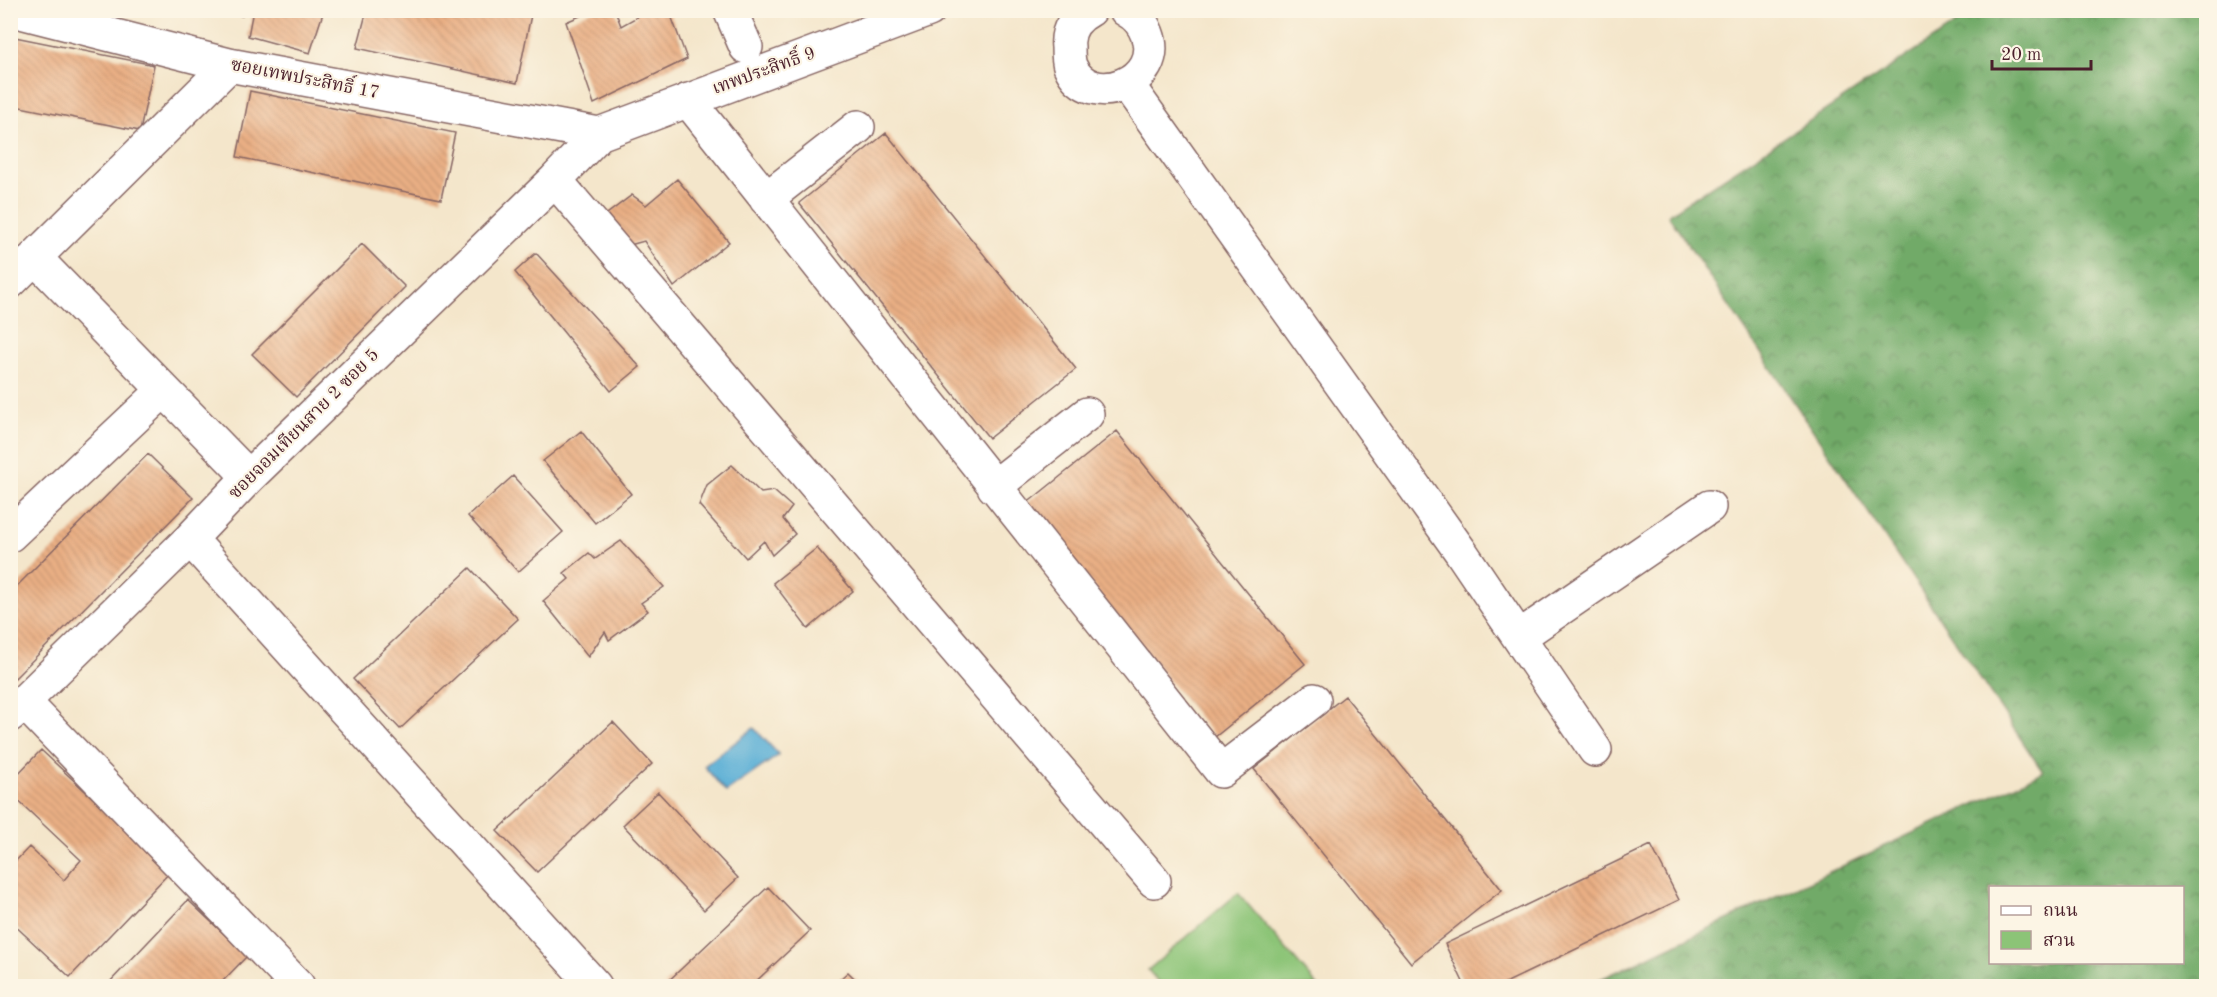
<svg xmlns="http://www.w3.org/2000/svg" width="2217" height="997" font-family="'Old Standard TT','Noto Serif Thai',serif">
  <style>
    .forest { fill: url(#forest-crowns); stroke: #5e644a; stroke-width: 1.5; fill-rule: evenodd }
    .green { fill: #8cc477; stroke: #6b7251; stroke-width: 1.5 }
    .water { fill: #5aafd6; stroke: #526780; stroke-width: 1.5 }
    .building { fill: url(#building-back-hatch) }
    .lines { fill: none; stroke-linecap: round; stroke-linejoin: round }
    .minor-casing { stroke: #866563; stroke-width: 36 }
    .minor { stroke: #fff; stroke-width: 33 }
    .labels { text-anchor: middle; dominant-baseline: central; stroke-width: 4.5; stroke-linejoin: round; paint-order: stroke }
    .street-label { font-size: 18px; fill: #4a1f2b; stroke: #fcf5e5 }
  </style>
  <defs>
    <pattern id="forest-crowns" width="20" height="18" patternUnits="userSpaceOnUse" patternTransform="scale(1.5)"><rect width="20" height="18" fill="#71aa68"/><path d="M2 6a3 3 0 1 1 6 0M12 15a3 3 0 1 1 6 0" fill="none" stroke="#5f8a56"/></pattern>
    <pattern id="building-back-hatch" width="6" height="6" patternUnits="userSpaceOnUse" patternTransform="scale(1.5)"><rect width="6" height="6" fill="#e9af84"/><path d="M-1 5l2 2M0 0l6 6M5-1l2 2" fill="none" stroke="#c99672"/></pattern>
  </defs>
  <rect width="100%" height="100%" fill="#fcf5e5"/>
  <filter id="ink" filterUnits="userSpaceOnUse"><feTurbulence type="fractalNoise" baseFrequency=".0167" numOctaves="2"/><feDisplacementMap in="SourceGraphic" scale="12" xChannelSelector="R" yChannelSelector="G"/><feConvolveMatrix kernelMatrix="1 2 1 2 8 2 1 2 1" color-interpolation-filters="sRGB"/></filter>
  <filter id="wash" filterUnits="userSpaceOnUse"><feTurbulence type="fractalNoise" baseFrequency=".008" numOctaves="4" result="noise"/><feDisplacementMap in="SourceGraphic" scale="24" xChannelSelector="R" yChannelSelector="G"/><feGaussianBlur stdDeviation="1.35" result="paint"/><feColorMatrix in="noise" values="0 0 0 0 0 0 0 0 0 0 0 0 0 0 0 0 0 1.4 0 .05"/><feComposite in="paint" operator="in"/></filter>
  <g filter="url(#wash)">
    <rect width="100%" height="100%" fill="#f4e6cb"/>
    <!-- forest -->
    <path class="forest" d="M1975 11H2206V986H1586L2043 772 1668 215ZM1990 888H2182V962H1990Z"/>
    <!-- green -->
    <path class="green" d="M1238 893 1318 986H1162L1148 970Z"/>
    <!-- water -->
    <path class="water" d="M754 728 779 755 726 792 704 766Z"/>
    <g id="blocks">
      <!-- building -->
      <path class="building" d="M218 10H243L242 16Z
        M253 10H324L310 53 248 36Z
        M367 10H532L517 83 357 48Z
        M594 10H615L621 26 637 17 634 10H669L687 59 594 104 566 22Z
        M10 36 154 65 140 131 10 105Z
        M250 91 455 133 441 199 237 157Z
        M886 133 1076 369 989 438 799 203Z
        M677 179 729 242 674 287 644 241 626 246 607 214 632 195 646 205Z
        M362 244 405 287 296 397 252 354Z
        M536 253 640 367 611 391 515 272Z
        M581 431 631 494 595 523 543 461Z
        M1117 431 1305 664 1215 737 1026 504Z
        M148 454 193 498 15 678 10 673V593Z
        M732 465 761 493 774 491 792 507 783 519 795 534 772 555 764 541 746 558 699 505 707 485Z
        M513 476 563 532 518 572 468 516Z
        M621 541 664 587 641 603 648 611 609 640 605 632 588 657 543 601 569 579 564 573 589 553 595 559Z
        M817 548 853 591 808 629 773 583Z
        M470 568 518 619 400 729 353 679Z
        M1345 696 1502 890 1411 963 1254 769Z
        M613 722 652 764 537 872 497 831Z
        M41 750 171 871 70 977 10 921V867L29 847 64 880 81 860 10 793V782Z
        M658 792 738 878 704 910 623 825Z
        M1651 845 1679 900 1499 986H1465L1445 944Z
        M768 887 810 931 751 986H663Z
        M188 900 247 956 218 986H106Z
        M848 972 862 986H832Z"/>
    </g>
  </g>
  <g filter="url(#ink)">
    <use href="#blocks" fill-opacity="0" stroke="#866563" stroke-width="1.5"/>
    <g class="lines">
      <!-- minor casing -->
      <g class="minor-casing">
        <path id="minor" d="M13 10 229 65 599 134
          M730 10 746 47
          M1090 10C1075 18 1066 30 1068 47 1068 53 1068 60 1070 66 1090 112 1165 81 1147 34 1143 23 1136 15 1126 10
          M1127 84 1461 552 1595 750
          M688 100 1221 771 1314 700
          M555 180 1154 881
          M766 199 858 127
          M35 258 249 477
          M10 282 229 65
          M994 487 1087 414
          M10 535 164 390
          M190 539 595 986
          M1519 637 1709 507
          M24 702 298 986
          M10 715 190 539 249 477 555 180 599 134 929 10"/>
      </g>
      <!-- minor -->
      <use href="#minor" class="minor"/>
    </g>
  </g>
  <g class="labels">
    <!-- street labels -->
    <g class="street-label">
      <text transform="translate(764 71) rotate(-20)">เทพประสิทธิ์ 9</text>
      <text transform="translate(305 79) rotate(11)">ซอยเทพประสิทธิ์ 17</text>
      <text transform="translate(304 424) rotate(-45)">ซอยจอมเทียนสาย 2 ซอย 5</text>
    </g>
  </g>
  <!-- margin -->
  <rect width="2217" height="997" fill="none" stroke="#fcf5e5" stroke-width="36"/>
  <!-- legend -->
  <rect x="1989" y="886" width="195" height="78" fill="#fcf5e5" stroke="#b59f9b" stroke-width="1.5"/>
  <rect x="2001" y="906" width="30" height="9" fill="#ffffff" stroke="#b59f9b" stroke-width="1.5"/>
  <text x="2043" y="916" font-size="18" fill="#4a1f2b">ถนน</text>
  <rect x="2001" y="931" width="30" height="18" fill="#8cc477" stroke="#b59f9b" stroke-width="1.5"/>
  <text x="2043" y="946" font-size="18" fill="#4a1f2b">สวน</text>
  <!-- scale -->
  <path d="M1992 60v9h99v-9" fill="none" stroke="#4a1f2b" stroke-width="3"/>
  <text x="2001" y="60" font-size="18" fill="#4a1f2b" stroke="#fcf5e5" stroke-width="4.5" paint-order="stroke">20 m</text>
</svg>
